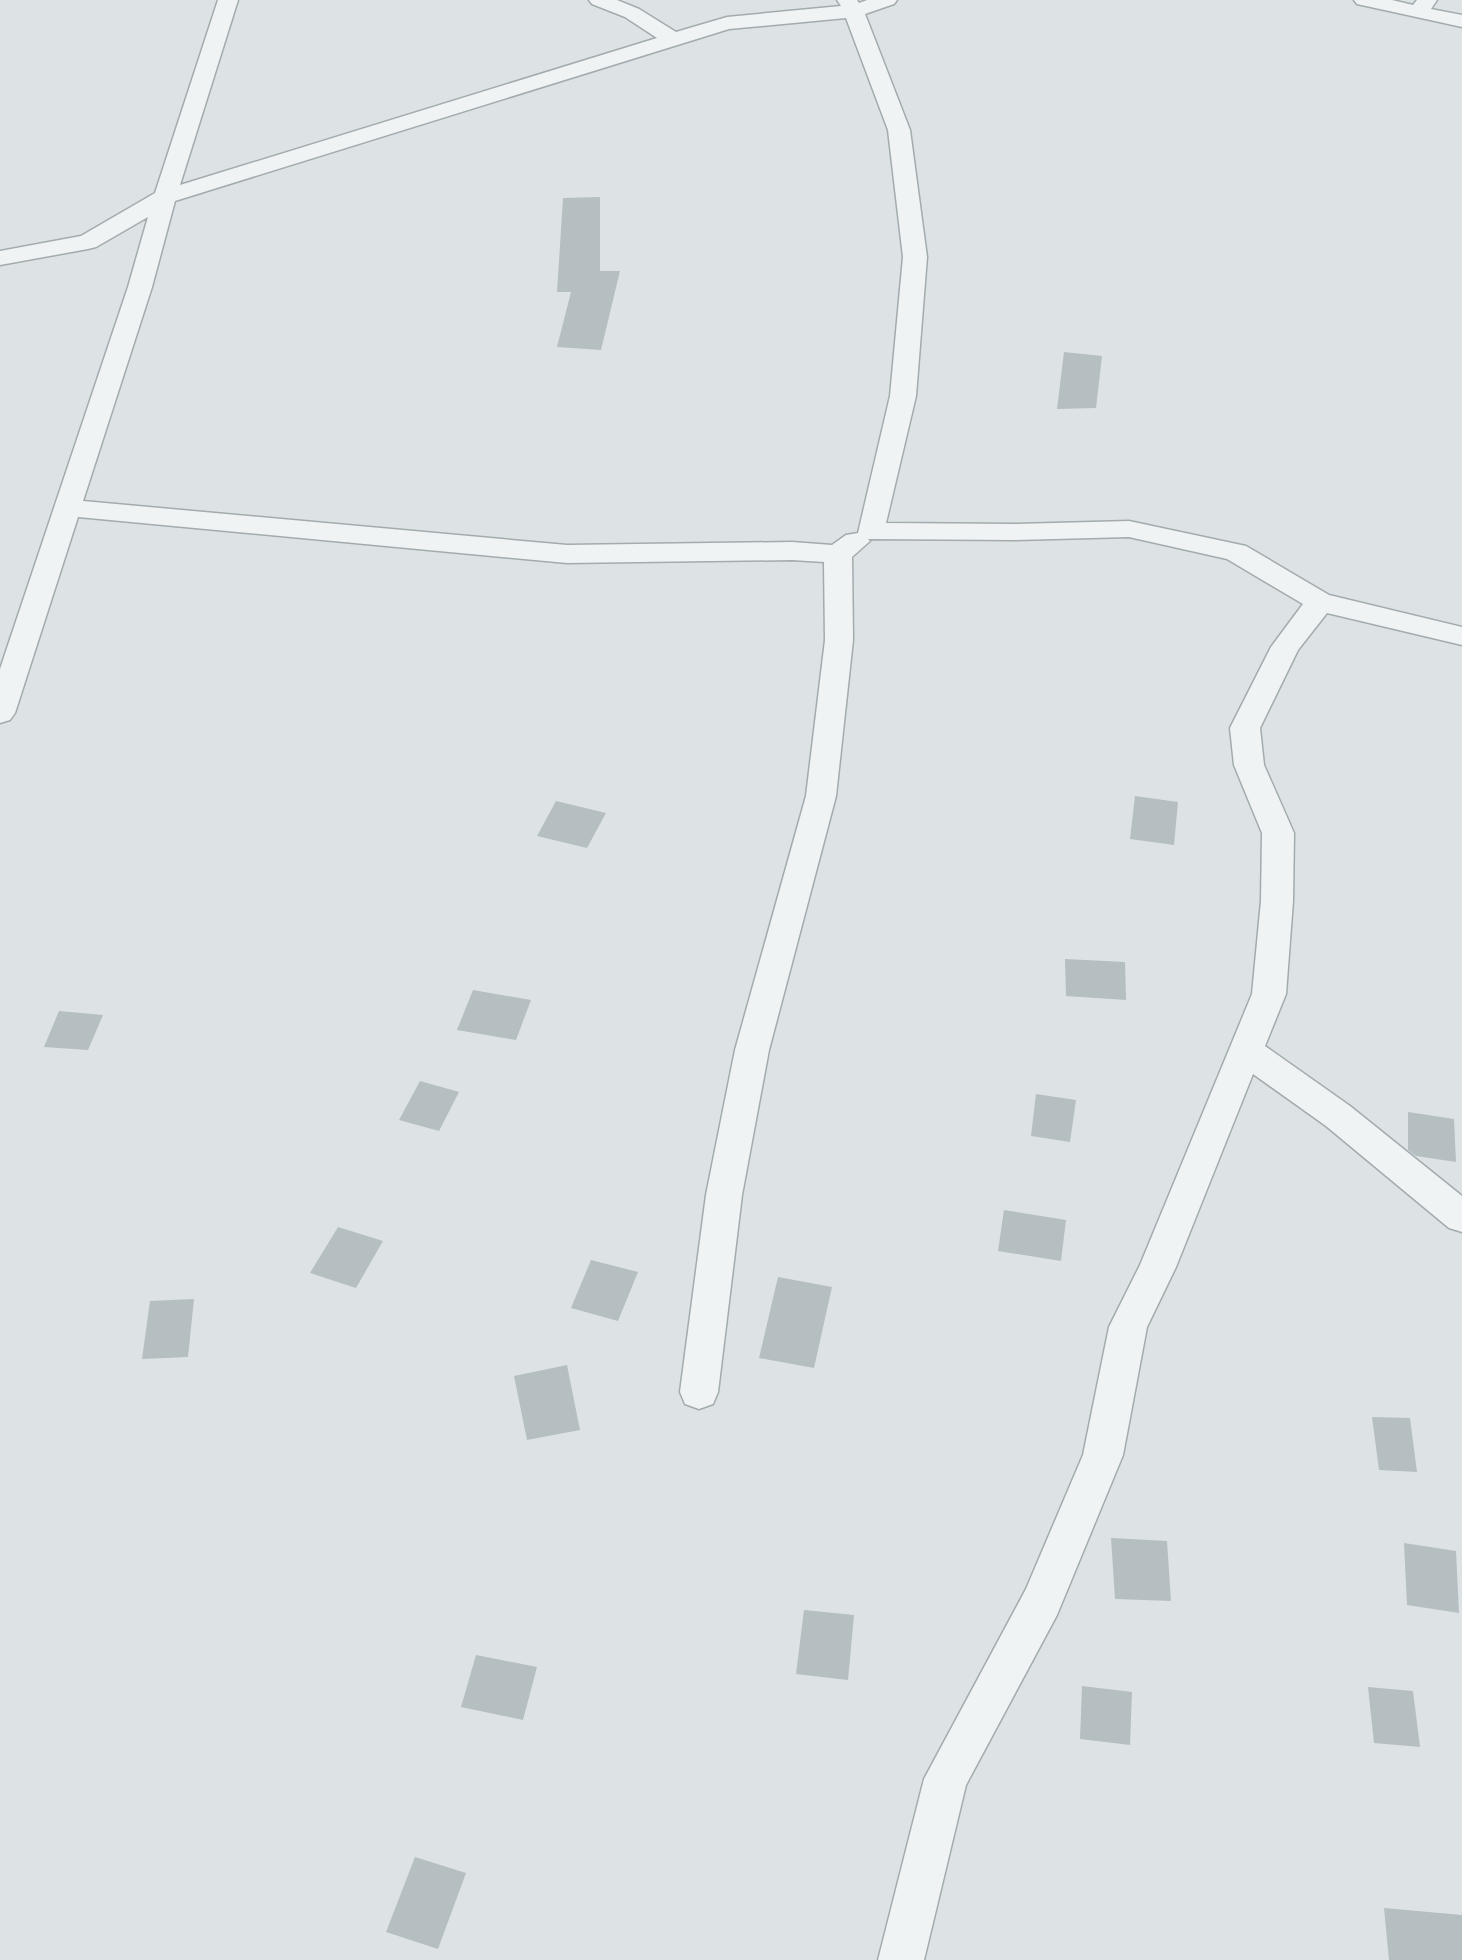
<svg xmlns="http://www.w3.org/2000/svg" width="1462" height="1960" font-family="Poppins,sans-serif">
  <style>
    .building { fill: #b5bec1 }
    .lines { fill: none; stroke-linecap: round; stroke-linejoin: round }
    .minor-casing { stroke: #a3abae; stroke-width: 3 }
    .minor { fill: #eff3f4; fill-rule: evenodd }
  </style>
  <rect width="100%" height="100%" fill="#dde3e5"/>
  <!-- building -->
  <path class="building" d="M600 197V271H620L601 350 557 347 571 292H557L563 198Z
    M1064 352 1102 356 1096 408 1057 409Z
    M1135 796 1178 802 1174 845 1130 839Z
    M556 801 606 813 587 848 537 836Z
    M1065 959 1125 962 1126 1000 1066 996Z
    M473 990 531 1000 516 1040 457 1030Z
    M59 1011 103 1015 88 1050 44 1047Z
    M420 1081 459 1092 439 1131 399 1120Z
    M1036 1094 1076 1100 1070 1142 1031 1136Z
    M1408 1112 1454 1119 1456 1162 1416 1156 1408 1150Z
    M1004 1210 1066 1220 1061 1261 998 1251Z
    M338 1227 383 1241 356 1288 310 1273Z
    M591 1260 638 1272 618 1321 571 1308Z
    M778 1277 832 1287 814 1368 759 1358Z
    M194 1299 188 1357 142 1359 150 1301Z
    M567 1365 580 1430 527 1440 514 1376Z
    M1372 1417 1410 1418 1417 1472 1379 1470Z
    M1111 1538 1167 1541 1171 1601 1115 1599Z
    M1404 1543 1456 1551 1459 1613 1407 1605Z
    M804 1610 854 1615 848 1680 796 1674Z
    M476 1655 537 1667 523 1720 461 1707Z
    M1082 1686 1132 1692 1130 1745 1080 1739Z
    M1368 1687 1413 1691 1420 1747 1374 1743Z
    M415 1857 466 1873 438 1949 386 1932Z
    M1384 1908 1462 1915V1960H1389Z"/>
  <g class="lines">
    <!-- minor casing -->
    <g class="minor-casing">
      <path id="minor" d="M218 0H238L180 185 657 38 625 17 592 4 589 0H617L639 9 676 32 727 17 841 6 837 0H857L859 3 867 0H897L894 4 865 14 910 130 927 257 916 396 886 523 1015 524 1129 521 1246 546 1329 595 1462 627V645L1327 613 1298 650 1260 728 1264 765 1294 833 1293 901 1286 994 1265 1046 1350 1106 1462 1196V1232L1449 1228 1326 1126 1253 1074 1176 1267 1147 1327 1123 1455 1057 1615 966 1785 924 1960H878L924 1779 1026 1589 1083 1455 1109 1327 1140 1265 1252 994 1261 901 1262 833 1234 765 1230 728 1271 647 1303 604 1227 559 1129 537 1015 540 868 539 870 541 852 557 853 640 836 796 769 1050 742 1195 718 1392 713 1404 699 1409 685 1404 680 1392 706 1195 735 1050 806 796 825 640 824 562 792 560 567 563 78 517 15 713 10 720 0 723V669L128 287 148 217 96 247 88 249 0 265V251L81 236 155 193ZM846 18 888 130 903 257 890 396 858 533 846 535 832 545 792 542 567 545 83 501 152 287 175 201 729 29Z
        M1354 0H1392L1413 5 1417 0H1437L1431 9 1462 15V27L1357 4Z"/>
    </g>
    <!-- minor -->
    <use href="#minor" class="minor"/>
  </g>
</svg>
